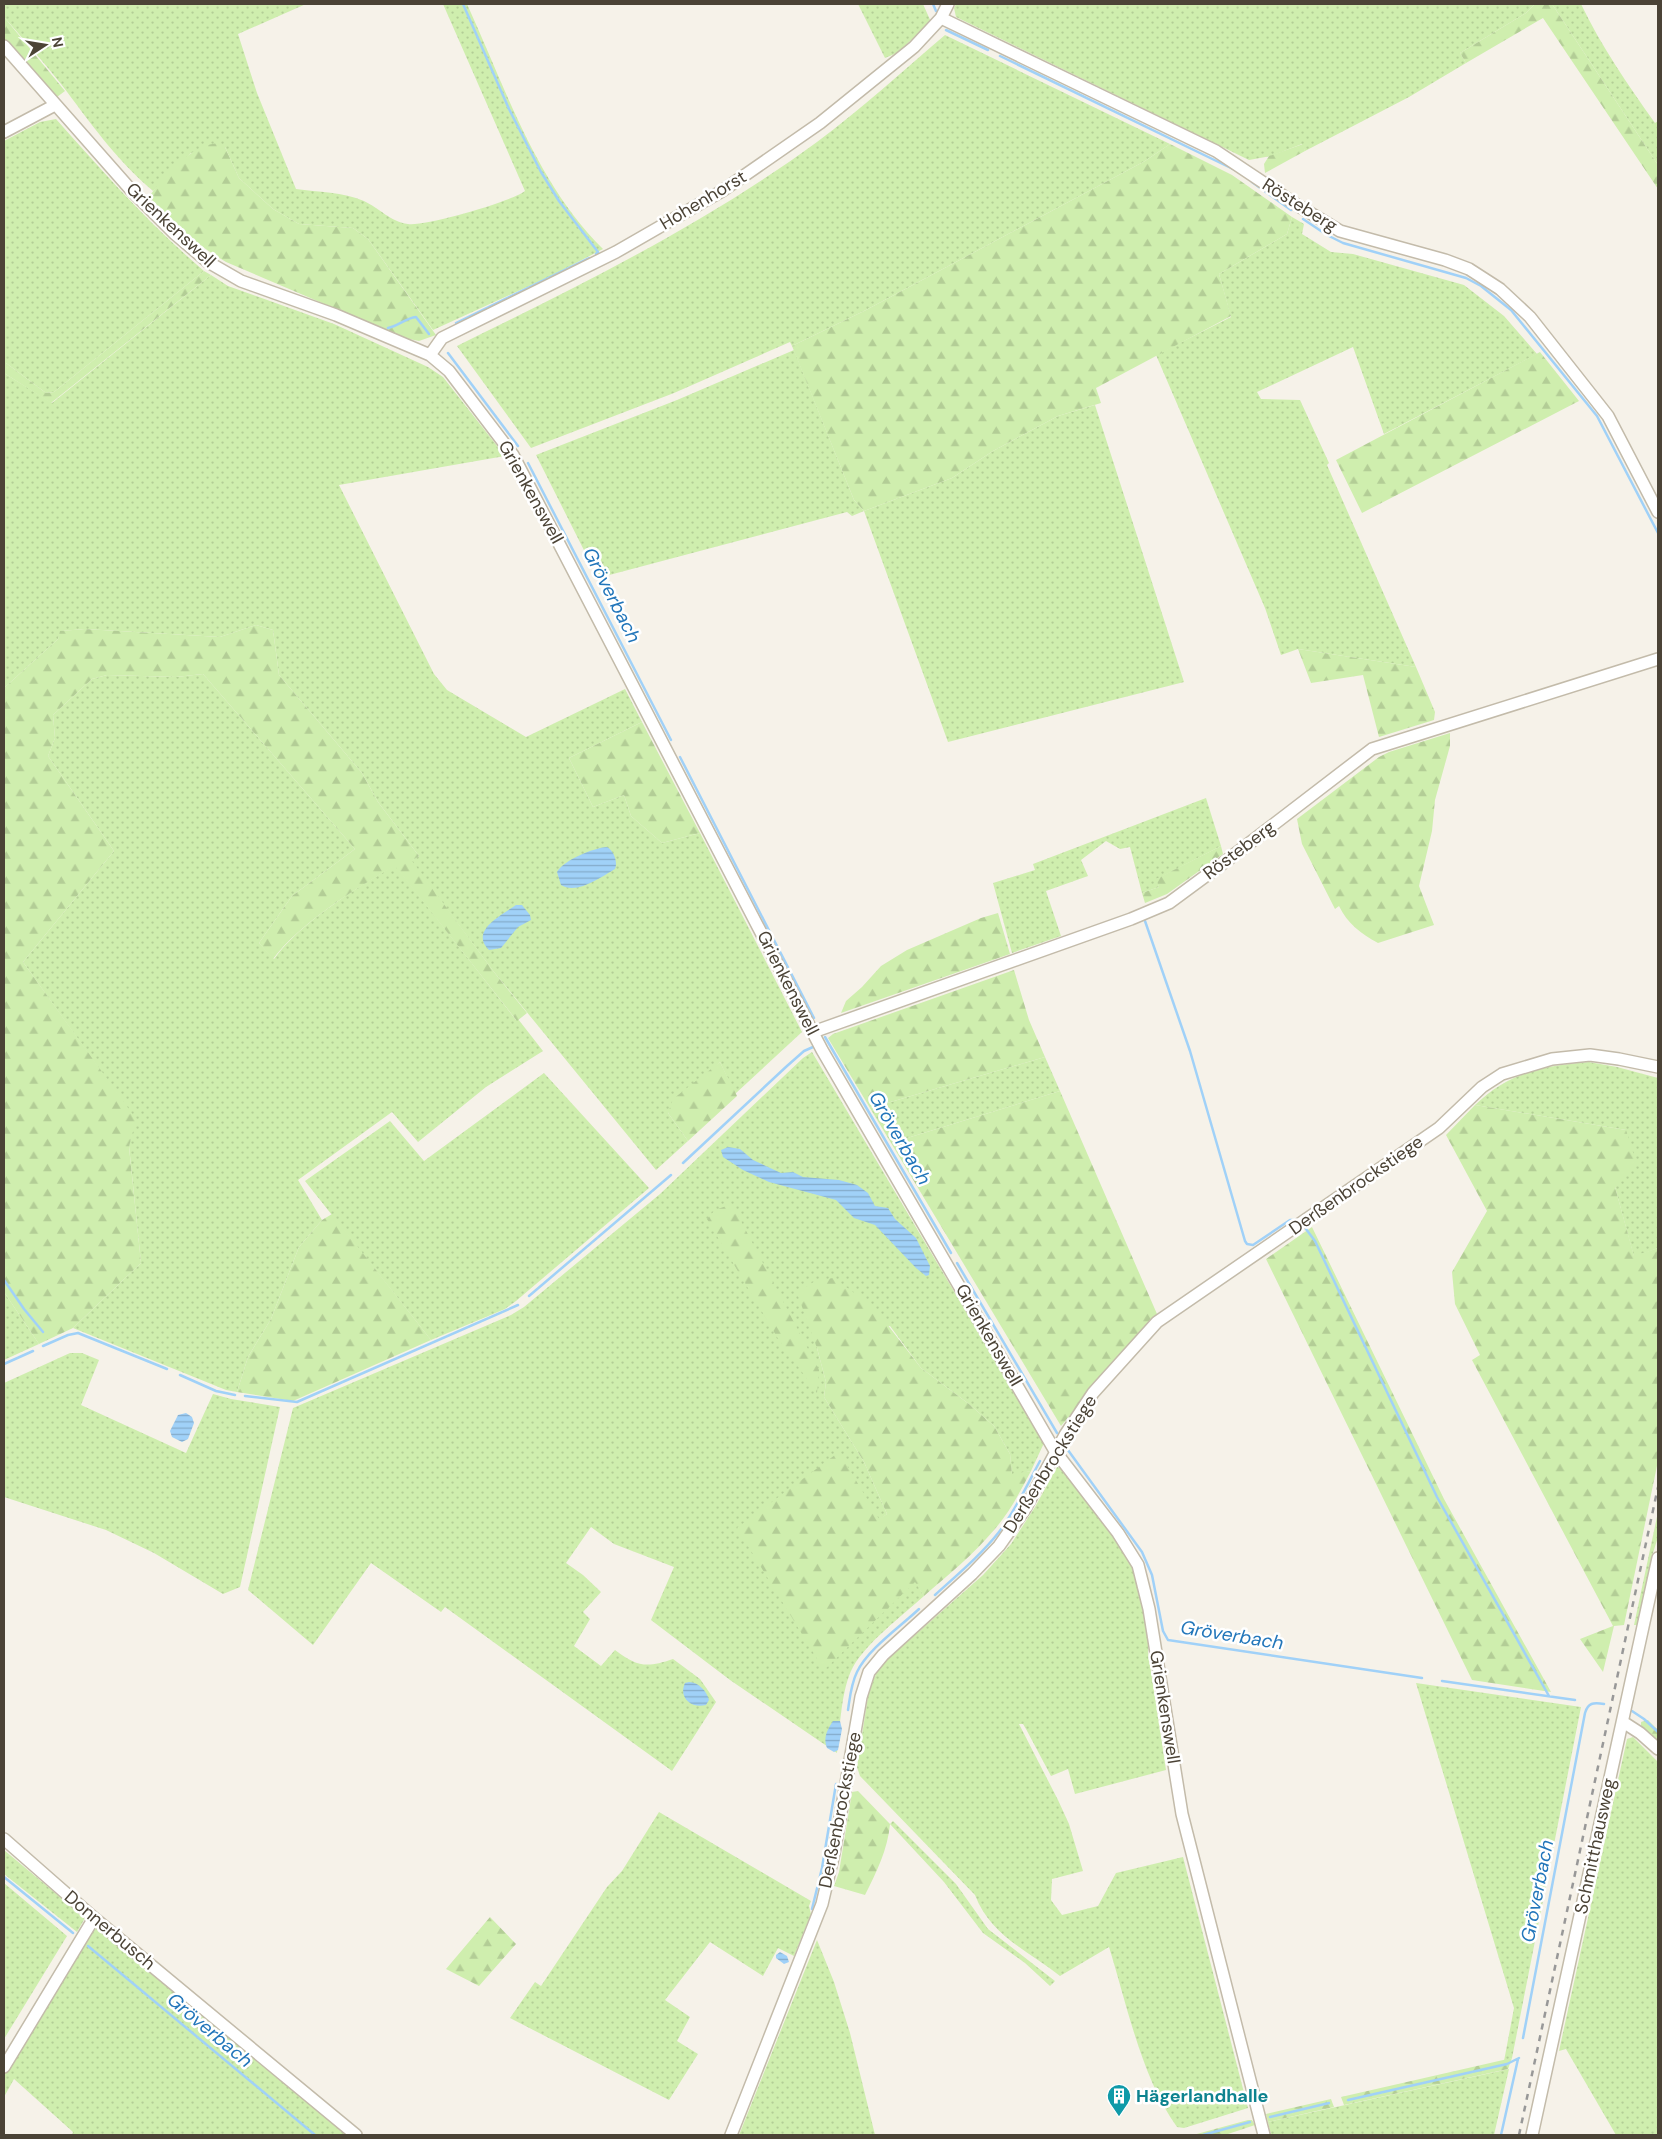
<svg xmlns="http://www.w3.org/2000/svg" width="1662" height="2139" font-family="'DM Sans',sans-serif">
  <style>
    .grass { fill: url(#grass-dots) }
    .forest { fill: url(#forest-firs) }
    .water { fill: url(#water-rules) }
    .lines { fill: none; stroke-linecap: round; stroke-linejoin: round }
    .stream { stroke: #a0d1f8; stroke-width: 2.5 }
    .minor-casing { stroke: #c3bbaa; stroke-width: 14 }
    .minor { stroke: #fff; stroke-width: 11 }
    .rail { stroke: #989898; stroke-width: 2.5; stroke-dasharray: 6 6; stroke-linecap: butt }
    .labels { text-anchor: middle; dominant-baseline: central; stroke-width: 5; stroke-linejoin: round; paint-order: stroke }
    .street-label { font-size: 18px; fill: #4b4336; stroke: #fff }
    .culture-label { font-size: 18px; font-weight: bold; fill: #0d838f; stroke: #fff; text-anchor: start }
    .water-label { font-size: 19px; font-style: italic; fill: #2276ba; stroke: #fff }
  </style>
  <defs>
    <pattern id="grass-dots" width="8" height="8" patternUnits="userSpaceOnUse" patternTransform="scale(1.25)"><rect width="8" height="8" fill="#cfeeae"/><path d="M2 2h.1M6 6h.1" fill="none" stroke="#b3cd96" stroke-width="1.8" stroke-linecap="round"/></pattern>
    <pattern id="forest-firs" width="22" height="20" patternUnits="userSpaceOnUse" patternTransform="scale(1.25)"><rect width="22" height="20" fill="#cfeeae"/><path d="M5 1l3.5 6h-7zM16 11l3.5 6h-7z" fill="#b3cd96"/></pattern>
    <pattern id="water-rules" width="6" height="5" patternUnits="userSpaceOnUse" patternTransform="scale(1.25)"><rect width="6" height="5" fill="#a0d1f8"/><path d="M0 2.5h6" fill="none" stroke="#84abca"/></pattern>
  </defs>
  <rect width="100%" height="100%" fill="#f6f2e9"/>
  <!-- grass -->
  <path class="grass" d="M4 4H306L238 34 257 93 296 189C318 192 343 192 364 201 379 208 391 222 408 224 424 227 513 201 525 191L443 4H467C505 87 536 183 603 249L551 276 433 330 368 239 353 228 299 224 273 209 239 178 225 147 191 153 153 191C116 160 90 122 61 84 43 61 23 39 4 17Z
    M858 4H923L931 22 897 53 885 58Z
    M956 4H1535L1526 13 1460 53 1466 63 1409 97 1305 151 1302 144 1271 156 1249 160 956 17 954 8Z
    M1552 4H1581C1601 46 1628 85 1655 123L1658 121V165Z
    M945 35 1170 144 1145 161 866 310 792 346 790 342 674 393 531 448 457 346C581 285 705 224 817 142 861 109 903 71 945 35Z
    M56 119C103 172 149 224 204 271L54 392 46 393 6 363H4V141L40 122Z
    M1292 217 1304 224 1302 234 1331 252 1353 254 1464 285 1504 316 1537 354 1384 434 1353 347 1257 392 1261 399 1300 400 1329 463 1327 465 1416 667 1298 649 1281 655 1265 608 1156 355 1231 317 1219 274 1287 234Z
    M211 275 228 286 334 324 428 367 443 377 505 456 339 485 434 674 447 690 526 737 625 689 642 722 569 758 593 807 624 795 631 816 662 843 700 833 802 1032 735 1094 720 1062 668 1113 688 1141 656 1170 494 972 411 861 419 856 378 802 362 773 279 675 273 630 256 625 220 637 85 629 61 631 58 639 4 688V373L52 403Z
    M794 350 854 500 864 511 952 478 993 451 1058 416 1095 405 1184 682 948 742 864 511 852 516 847 512 598 578 536 455 677 400Z
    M203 674 355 849 292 896 259 943 274 959C300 923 356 888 395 865L516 1020 518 1019 543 1051 486 1087 418 1142 392 1112 298 1180 322 1220 299 1247 271 1319 248 1357 237 1392 226 1390 73 1328 141 1263 129 1146 135 1119 23 962 114 851 48 756 55 738 53 715 92 679 107 675 176 677Z
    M1206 798 1221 846 1157 879 1159 887 1142 893 1130 847 1120 849 1106 841 1081 860 1088 876 1046 891 1061 936 1012 953 993 883 1035 870 1033 864Z
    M812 1052 1044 1443 1031 1471 1012 1475 1010 1454 994 1426 969 1404 921 1368 890 1326 817 1348 826 1382 824 1397 864 1462 887 1514 879 1520 924 1596C902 1616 867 1642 853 1667 841 1689 840 1728 837 1753L730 1680 651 1620 674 1567 614 1544 591 1527 566 1563 583 1575 601 1592 583 1612 590 1619 574 1646 601 1666 615 1650C637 1667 647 1668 673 1659L700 1679 716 1702 672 1771 445 1607 441 1612 371 1563 313 1645 248 1590 293 1408 511 1315 524 1307 660 1194 803 1058Z
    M1045 1057 1060 1091 891 1143 870 1108Z
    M1589 1062 1617 1067 1658 1078V1248L1634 1257 1615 1187 1626 1130 1475 1105C1509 1072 1543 1066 1589 1062Z
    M544 1073 649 1188 516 1301 505 1309 431 1340 305 1181 390 1121 424 1161Z
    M4 1292 39 1344 4 1360Z
    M70 1353H82L99 1360 81 1405 186 1453 213 1394 231 1399 280 1407 240 1587 223 1594 154 1553 106 1530 4 1497V1383Z
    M1057 1467 1064 1469 1122 1546 1135 1569 1150 1635 1148 1652 1166 1770 1075 1794 1068 1769 1051 1776 1026 1729 1023 1724H1019L1058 1800 1069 1824 1083 1871 1052 1879 1051 1900 1062 1915 1098 1906 1116 1873 1183 1857 1248 2108 1184 2128 1177 2127C1142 2079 1127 2005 1109 1947L1060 1976C1028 1951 990 1935 975 1895L860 1776 857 1767 869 1690 877 1672 889 1658 983 1575 1011 1544 1035 1507Z
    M1658 1512V1537L1652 1556 1638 1625H1634Z
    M1416 1683 1581 1707 1512 2058 1504 2061 1514 2008Z
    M1633 1737 1658 1762V2135H1616L1566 2049 1559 2051 1627 1739Z
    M659 1812 811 1901 809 1906 811 1914 794 1956 778 1948 763 1976 710 1942 665 2000 690 2017 677 2041 698 2054 669 2100 510 2018 535 1982 541 1986 607 1887 622 1871Z
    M893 1821 956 1884 988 1929 1055 1981 1050 1986 1025 1963 983 1933 944 1882 890 1824Z
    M4 1850 85 1918 77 1932 4 1874Z
    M4 1883 67 1936 4 2039Z
    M95 1925 349 2135H72L73 2132 14 2079 4 2097V2072Z
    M817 1940 834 1982 850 2033 875 2135H739Z
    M1509 2069 1494 2135H1271L1268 2122Z"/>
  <!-- forest -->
  <path class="forest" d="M1535 4H1552L1658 165V189L1543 18 1466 63 1460 53 1526 13Z
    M4 17 65 91 57 97 4 39Z
    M220 143 225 147 239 178 273 209 299 224 353 228 368 239 436 335 419 341 404 338 226 262C196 245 173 222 149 197 163 176 193 143 220 143Z
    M1170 144 1232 175 1292 217 1287 234 1219 274 1231 316 1096 388 1101 403 1058 416 993 451 952 478 864 511 854 500 792 346 866 310 1145 161Z
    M1303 144 1305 151 1265 173 1264 164 1269 156Z
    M204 271 211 275 51 403 4 373V363H6L46 393 54 392Z
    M1540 352 1579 401 1362 513 1336 460Z
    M256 625 273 630 279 675 362 773 378 802 419 856 412 861 494 972 527 1013 517 1021 395 866C357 887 299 924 273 959L259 943 292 896 355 849 203 674 176 677 107 675 92 679 53 715 55 738 48 756 114 851 23 962 136 1119 129 1147 141 1263 73 1328 39 1344 4 1292V688L58 639 60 631 85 629 220 637Z
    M1298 649 1416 667 1435 712 1434 720 1379 737 1363 675 1311 683Z
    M642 722 700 833 662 843 631 816 624 795 593 807 569 758Z
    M1450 733V746L1435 800 1432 831 1419 886 1434 925 1378 943C1361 934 1347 923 1339 906L1335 909 1302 844 1297 819 1379 757 1389 752Z
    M1221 846 1223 854 1167 894 1145 903 1142 893 1159 887 1156 879Z
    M998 913 1010 954 841 1013 846 1001 862 987 881 966 907 950 981 918Z
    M1014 970 1029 1020 1045 1057 870 1108 828 1038 833 1034Z
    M720 1062 737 1096 688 1141 668 1113 673 1099Z
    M1060 1091 1157 1314 1139 1333 1061 1426 891 1143Z
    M1475 1105 1626 1130 1637 1165 1615 1187 1634 1256 1658 1248V1461L1624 1625 1614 1626 1603 1672 1580 1639 1613 1626 1472 1360 1480 1355 1455 1304 1452 1272 1487 1211 1446 1135Z
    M732 1204 819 1370 817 1393 777 1337 707 1219 715 1210Z
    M332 1214 431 1340 293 1401 237 1392 248 1357 271 1319 299 1247 322 1220Z
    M1312 1227 1444 1499 1551 1692 1472 1680 1266 1259Z
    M833 1278 873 1306 921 1368 969 1404 994 1426 1010 1454 1012 1474 1031 1471C1020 1492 1010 1512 994 1530 974 1554 948 1575 924 1596L915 1582 824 1670 737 1528 839 1452 879 1519 887 1514 864 1462 824 1397 826 1382 817 1348 797 1293 815 1281Z
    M1648 1720 1658 1730V1743L1641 1726V1722Z
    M858 1791 890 1824C888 1849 876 1873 865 1895L834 1886 839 1872 852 1792Z
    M490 1917 516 1944 479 1986 446 1969Z
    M1512 2058 1508 2069 1344 2105 1341 2097Z
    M1331 2099 1334 2107 1268 2122 1266 2114Z
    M1248 2120H1252L1255 2125 1225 2135H1193Z"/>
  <!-- water -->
  <path class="water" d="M607 847C614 851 618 862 615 869 601 877 577 895 561 885L557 872C564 860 593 848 607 847Z
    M516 905H522L530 915 531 920 518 927 501 948 489 950C469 931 502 915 516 905Z
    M728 1147 740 1149 753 1160 781 1173 793 1172 803 1177 839 1180 857 1185 868 1193 875 1206 888 1208 895 1219 916 1238 930 1266 929 1275 926 1276 916 1268 875 1225 854 1218 836 1200 769 1182 743 1170 723 1157 721 1150Z
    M186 1413 192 1417 194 1423 188 1439 182 1442 172 1437 170 1431 178 1415Z
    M689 1682C698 1682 707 1691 709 1700L706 1705C692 1709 678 1698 685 1683Z
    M833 1721H840L842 1729 838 1750 834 1752 827 1748C823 1738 827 1730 833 1721Z
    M780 1952 787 1956 789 1962 784 1964 776 1958V1955Z"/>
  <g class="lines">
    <!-- stream -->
    <path class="stream" d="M463 4 509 109 541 172 559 201 598 252 596 254
      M933 4 936 11
      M946 30 988 50
      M1000 56 1235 170
      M1252 182 1291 210
      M1303 219 1327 235 1343 243 1466 278 1481 286 1511 310 1597 416 1658 533
      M456 323 589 258
      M388 328C398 326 406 318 416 317L429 334
      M448 353 518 446
      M528 463 671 740
      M680 757 814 1018
      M1145 921 1190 1051 1245 1241 1247 1244 1253 1245 1290 1220H1296
      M825 1037 951 1253
      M683 1163 787 1066 804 1051 813 1047
      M1306 1229 1315 1241 1437 1497 1549 1696
      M957 1263 1057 1433
      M4 1280 24 1309 43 1332
      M529 1296 671 1175
      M43 1346 68 1335 78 1333 167 1369
      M4 1364 33 1351
      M180 1375 216 1391 235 1395
      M245 1396 297 1402 518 1305
      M1065 1446 1142 1552 1152 1575 1163 1631 1168 1640 1422 1678
      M935 1595C957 1575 981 1555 999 1532 1016 1510 1027 1485 1040 1461
      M1442 1681 1575 1700
      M848 1710C850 1697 851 1684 857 1672 868 1649 900 1627 919 1609
      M1632 1711 1644 1719 1658 1732
      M4 1877 73 1933
      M812 1909 822 1868 836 1784
      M88 1946 315 2135
      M1523 2038 1585 1713C1588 1703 1593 1702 1604 1704
      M1348 2100 1507 2064 1519 2058
      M1270 2117 1329 2103
      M1203 2135 1250 2122
      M1501 2135 1518 2059"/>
    <!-- minor casing -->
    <g class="minor-casing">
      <path id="minor" d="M941 18 1216 151 1297 205 1340 231 1445 260 1469 269 1500 289 1530 317 1608 416 1658 512
        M4 46 131 190 175 234 208 262 241 281 336 315 430 355 449 371 513 455 822 1050 1055 1451 1118 1533 1138 1565 1149 1609 1182 1814 1264 2135
        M4 132 55 105
        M430 355 442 338 616 252 722 191 820 123 914 47 941 18 948 4
        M813 1032 1131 919 1169 903 1230 858 1372 749 1658 659
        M1623 1722 1640 1733 1658 1749
        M4 1839 94 1918 356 2135
        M4 2067 94 1918
        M731 2135 822 1904 834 1853 861 1697 869 1672 883 1655 972 1574 999 1546 1025 1509 1065 1435 1093 1393 1157 1322 1439 1128 1482 1087 1502 1074 1552 1059 1590 1055 1619 1059 1658 1067
        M1532 2135 1658 1558"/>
    </g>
    <!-- minor -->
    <use href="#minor" class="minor"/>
    <!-- rail -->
    <path class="rail" d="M1519 2135 1658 1487"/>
  </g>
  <!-- icons -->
  <defs>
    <g id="building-pin" transform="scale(1.25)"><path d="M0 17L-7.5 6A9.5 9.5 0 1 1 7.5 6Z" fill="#0f9aa8" stroke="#fff"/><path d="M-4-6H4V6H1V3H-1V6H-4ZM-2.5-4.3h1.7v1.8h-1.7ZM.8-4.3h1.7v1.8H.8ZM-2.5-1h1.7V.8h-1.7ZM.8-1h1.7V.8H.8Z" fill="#fff"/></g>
  </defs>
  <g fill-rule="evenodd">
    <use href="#building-pin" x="1119" y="2096"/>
  </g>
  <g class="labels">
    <!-- street labels -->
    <g class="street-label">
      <text transform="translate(703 200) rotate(-31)">Hohenhorst</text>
      <text transform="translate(1300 205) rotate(32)">Rösteberg</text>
      <text transform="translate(171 225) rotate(43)">Grienkenswell</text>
      <text transform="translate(531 492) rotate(61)">Grienkenswell</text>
      <text transform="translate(1239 850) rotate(-37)">Rösteberg</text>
      <text transform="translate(788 983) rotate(63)">Grienkenswell</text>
      <text transform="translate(1356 1185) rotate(-35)">Derßenbrockstiege</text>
      <text transform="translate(989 1335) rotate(60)">Grienkenswell</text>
      <text transform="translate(1050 1464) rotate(-58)">Derßenbrockstiege</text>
      <text transform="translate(1165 1707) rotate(81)">Grienkenswell</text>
      <text transform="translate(840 1810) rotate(-79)">Derßenbrockstiege</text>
      <text transform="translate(1595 1846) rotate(-78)">Schmitthausweg</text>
      <text transform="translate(110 1930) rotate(40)">Donnerbusch</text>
    </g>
    <!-- culture labels -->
    <g class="culture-label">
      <text x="1136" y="2096">Hägerlandhalle</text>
    </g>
    <!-- water labels -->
    <g class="water-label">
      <text transform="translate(612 595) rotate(63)">Gröverbach</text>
      <text transform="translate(900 1138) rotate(60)">Gröverbach</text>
      <text transform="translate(1232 1635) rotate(9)">Gröverbach</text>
      <text transform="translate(1537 1891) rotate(-79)">Gröverbach</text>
      <text transform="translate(210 2030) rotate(40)">Gröverbach</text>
    </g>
  </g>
  <!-- border -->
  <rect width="1662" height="2139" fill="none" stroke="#4b4336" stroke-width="10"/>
  <!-- north arrow -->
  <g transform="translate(45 45) rotate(78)" stroke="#ffffff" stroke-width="4" paint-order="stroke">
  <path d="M0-4L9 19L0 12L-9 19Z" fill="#4b4336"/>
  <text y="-8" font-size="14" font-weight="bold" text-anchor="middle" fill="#4b4336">N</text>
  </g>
</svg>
